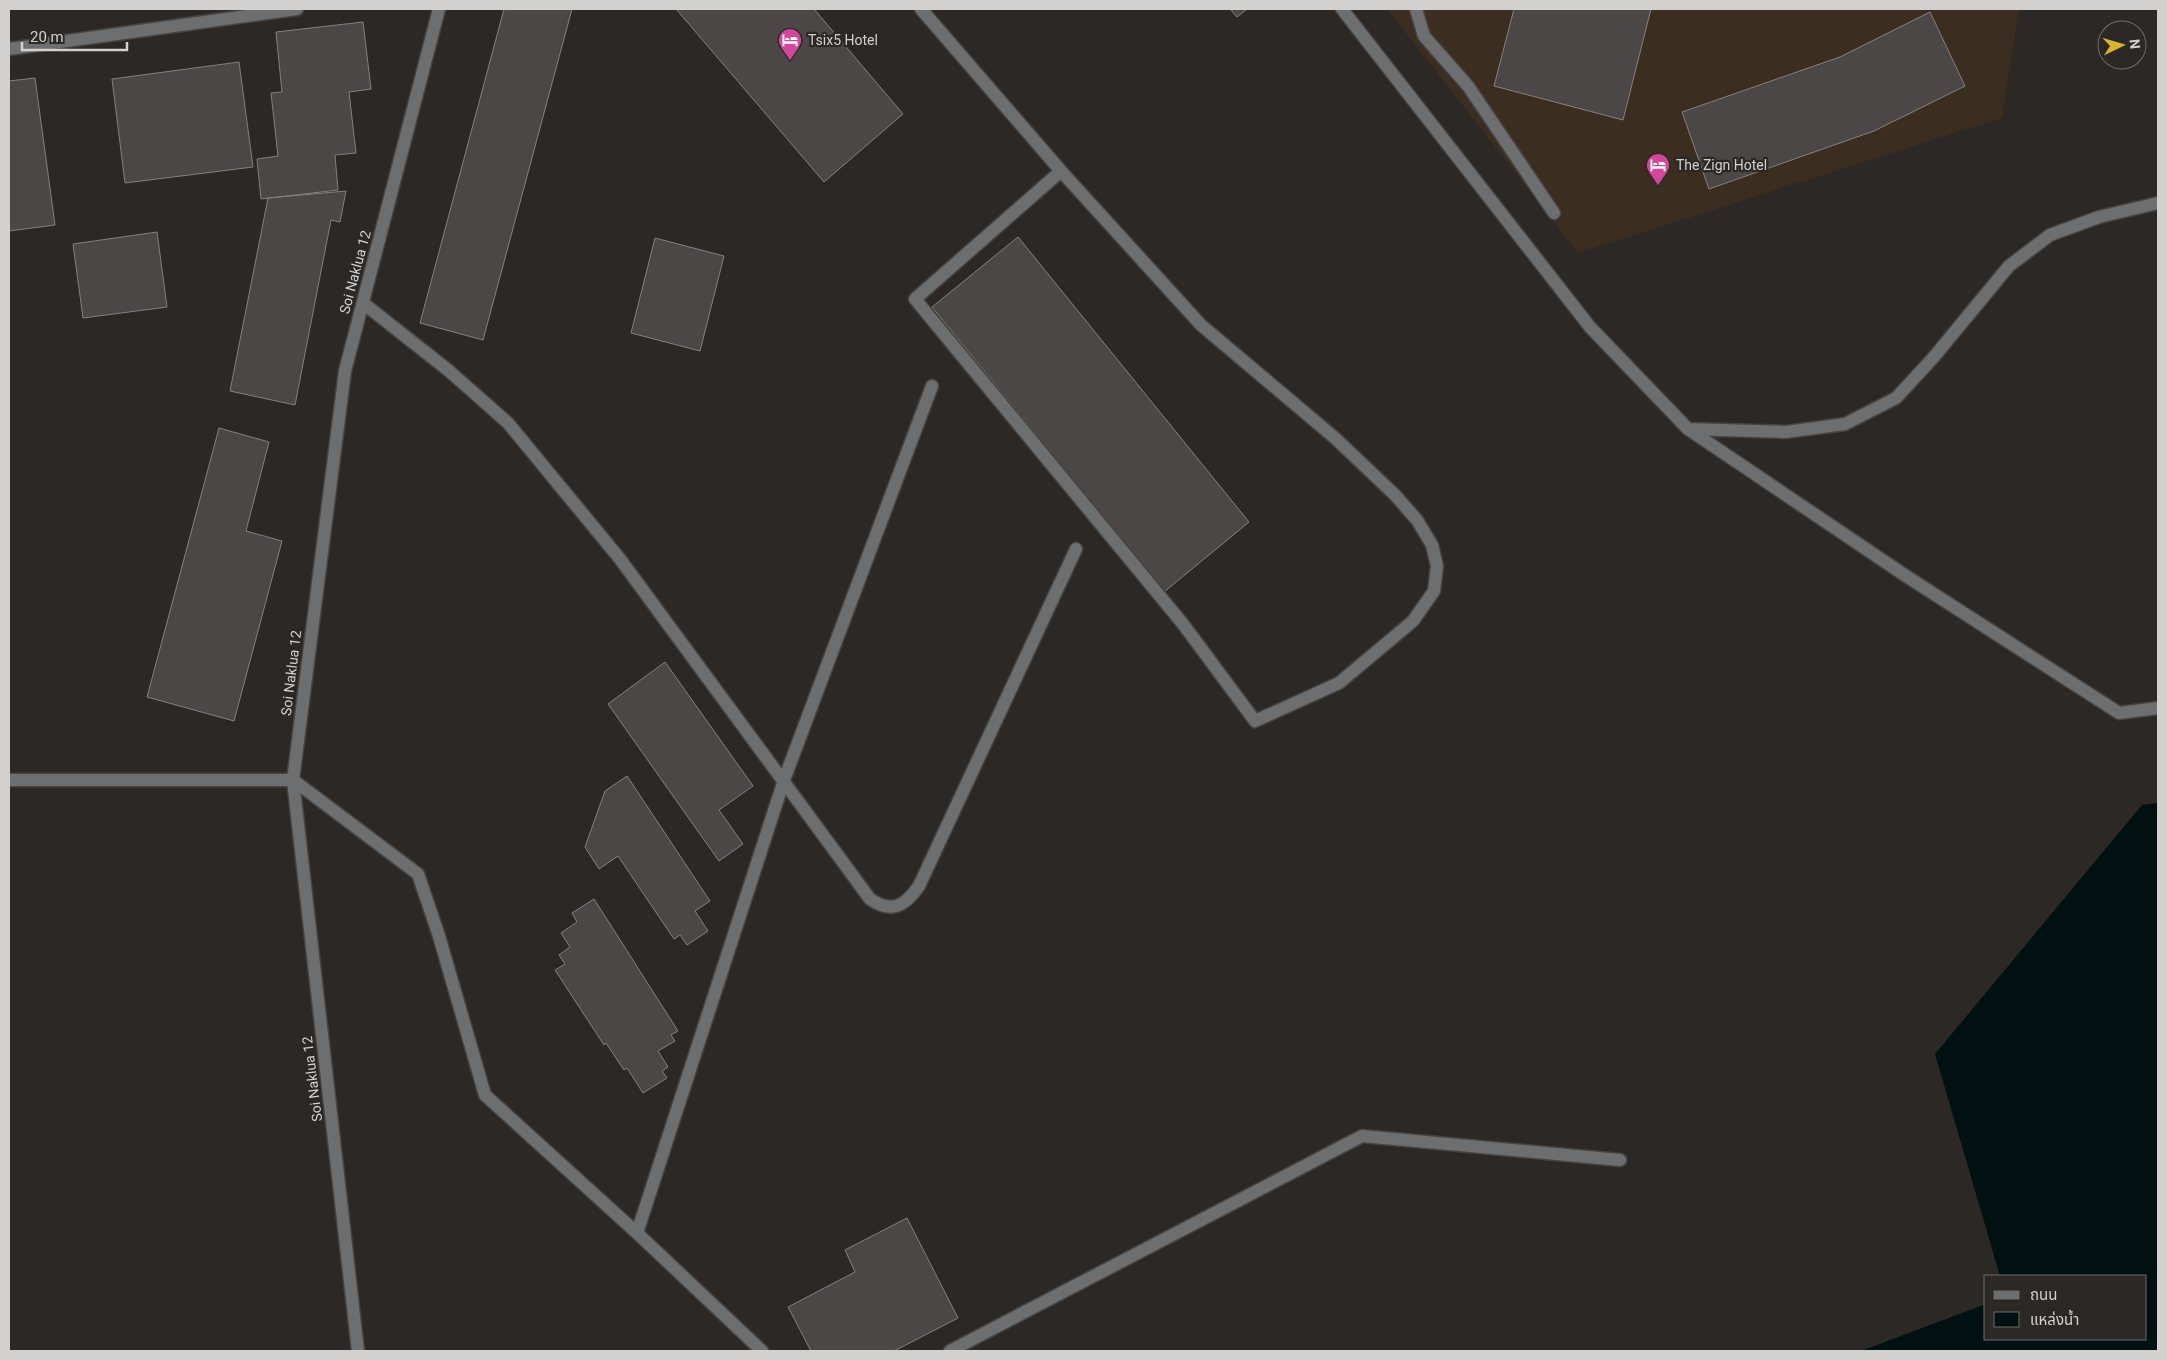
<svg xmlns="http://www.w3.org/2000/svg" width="2167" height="1360" font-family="Roboto,'Noto Sans Thai',sans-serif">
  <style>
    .commercial { fill: #3b2d20 }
    .water { fill: #011112 }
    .building { fill: #4c4747; stroke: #868080 }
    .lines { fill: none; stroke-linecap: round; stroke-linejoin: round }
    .minor-casing { stroke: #464340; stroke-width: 15 }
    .minor { stroke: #6d6e6f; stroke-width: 12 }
    .labels { text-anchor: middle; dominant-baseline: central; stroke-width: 4.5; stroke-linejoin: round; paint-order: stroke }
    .poi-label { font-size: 14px; fill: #d3d1cf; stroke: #2b2825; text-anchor: start }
    .street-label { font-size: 14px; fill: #d3d1cf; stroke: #2b2825 }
  </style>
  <rect width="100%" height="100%" fill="#2b2825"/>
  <!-- commercial -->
  <path class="commercial" d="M1387 9H2019L2002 118 1578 253Z"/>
  <!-- water -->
  <path class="water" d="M2158 803V1351H1861L1986 1304V1339H2146V1276H2000L1935 1054 2142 805Z"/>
  <!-- building -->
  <path class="building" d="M504 9H572L483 340 420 323Z
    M676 9H814L903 114 824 182Z
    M1230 9H1247L1237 17Z
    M1514 9H1651L1623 120 1494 86Z
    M1930 12 1965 86 1874 131 1709 189 1682 112 1840 57Z
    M363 22 371 89 349 92 356 153 335 155 338 190 261 199 257 159 278 156 271 93 282 92 276 32Z
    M239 62 253 167 125 183 112 79Z
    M35 78 55 225 9 231V81Z
    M346 191 340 222 331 220 295 405 230 391 268 198Z
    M157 232 167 307 83 318 73 244Z
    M1018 237 1249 522 1164 592 932 307Z
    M655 238 724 256 700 351 631 333Z
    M219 428 269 442 246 531 282 541 234 721 147 697Z
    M665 662 753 786 719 810 743 844 719 861 608 704Z
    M627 776 710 901 695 911 708 931 687 945 680 935 674 939 618 856 599 869 585 847 605 791Z
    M594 899 678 1031 671 1035 675 1041 658 1051 668 1067 662 1071 667 1078 643 1093 627 1068 624 1070 606 1043 604 1045 555 970 565 964 559 955 570 947 561 933 577 922 572 913Z
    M907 1218 958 1318 894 1351H811L788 1307 855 1272 845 1250Z"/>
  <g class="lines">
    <!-- minor casing -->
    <g class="minor-casing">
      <path id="minor" d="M921 9 1061 171 1201 325 1335 438 1395 495 1417 520 1432 545 1437 566 1434 591 1413 621 1339 683 1255 721 1183 624 915 299 1061 171
        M1342 9 1590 327 1688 429 1906 576 2119 713 2158 708
        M1416 9 1424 36 1468 86 1554 213
        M9 49 297 9
        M363 303 448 370 508 423 620 559 870 899C892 914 905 906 919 886L1076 549
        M1688 429 1786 432 1845 424 1896 398 1933 358 2009 266 2050 235 2099 217 2158 203
        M9 780H293L418 874 439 936 485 1095 637 1233 762 1351
        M637 1233 784 780 932 386
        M358 1351 293 780 345 371 439 9
        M950 1351 1362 1136 1620 1160"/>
    </g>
    <!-- minor -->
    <use href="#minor" class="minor"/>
  </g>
  <!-- icons -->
  <defs>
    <g id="hotel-pin" transform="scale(1.25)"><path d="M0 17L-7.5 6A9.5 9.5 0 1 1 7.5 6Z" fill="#d1479c" stroke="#2b2825"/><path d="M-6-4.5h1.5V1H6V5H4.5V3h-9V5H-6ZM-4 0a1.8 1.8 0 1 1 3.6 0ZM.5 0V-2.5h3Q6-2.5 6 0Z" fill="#fff"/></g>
  </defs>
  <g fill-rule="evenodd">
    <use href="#hotel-pin" x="790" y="40"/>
    <use href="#hotel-pin" x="1658" y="165"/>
  </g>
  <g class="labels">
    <!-- poi labels -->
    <g class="poi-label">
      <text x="808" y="40">Tsix5 Hotel</text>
      <text x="1676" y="165">The Zign Hotel</text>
    </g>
    <!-- street labels -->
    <g class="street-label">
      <text transform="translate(355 272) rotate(-75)">Soi Naklua 12</text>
      <text transform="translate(291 673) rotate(-83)">Soi Naklua 12</text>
      <text transform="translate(312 1079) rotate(-97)">Soi Naklua 12</text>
    </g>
  </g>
  <!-- border -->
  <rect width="2167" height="1360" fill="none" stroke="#d3d1cf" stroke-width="20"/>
  <!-- legend -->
  <rect x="1984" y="1275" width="162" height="65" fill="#2b2825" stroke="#6e6c69"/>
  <rect x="1994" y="1291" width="25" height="8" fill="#6d6e6f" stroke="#6e6c69"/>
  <text x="2030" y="1300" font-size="15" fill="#d3d1cf">ถนน</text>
  <rect x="1994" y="1312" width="25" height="15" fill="#011112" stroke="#6e6c69"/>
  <text x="2030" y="1325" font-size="15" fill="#d3d1cf">แหล่งน้ำ</text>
  <!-- north arrow -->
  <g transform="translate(2122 45) rotate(85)"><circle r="24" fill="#2b2825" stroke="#6e6c69"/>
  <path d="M0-4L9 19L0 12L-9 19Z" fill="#dab333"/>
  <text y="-8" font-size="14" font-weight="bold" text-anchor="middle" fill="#d3d1cf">N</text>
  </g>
  <!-- scale -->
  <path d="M22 42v8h105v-8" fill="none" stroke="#d3d1cf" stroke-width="2.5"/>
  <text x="30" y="42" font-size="15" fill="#d3d1cf" stroke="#2b2825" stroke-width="4" paint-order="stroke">20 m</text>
</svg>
